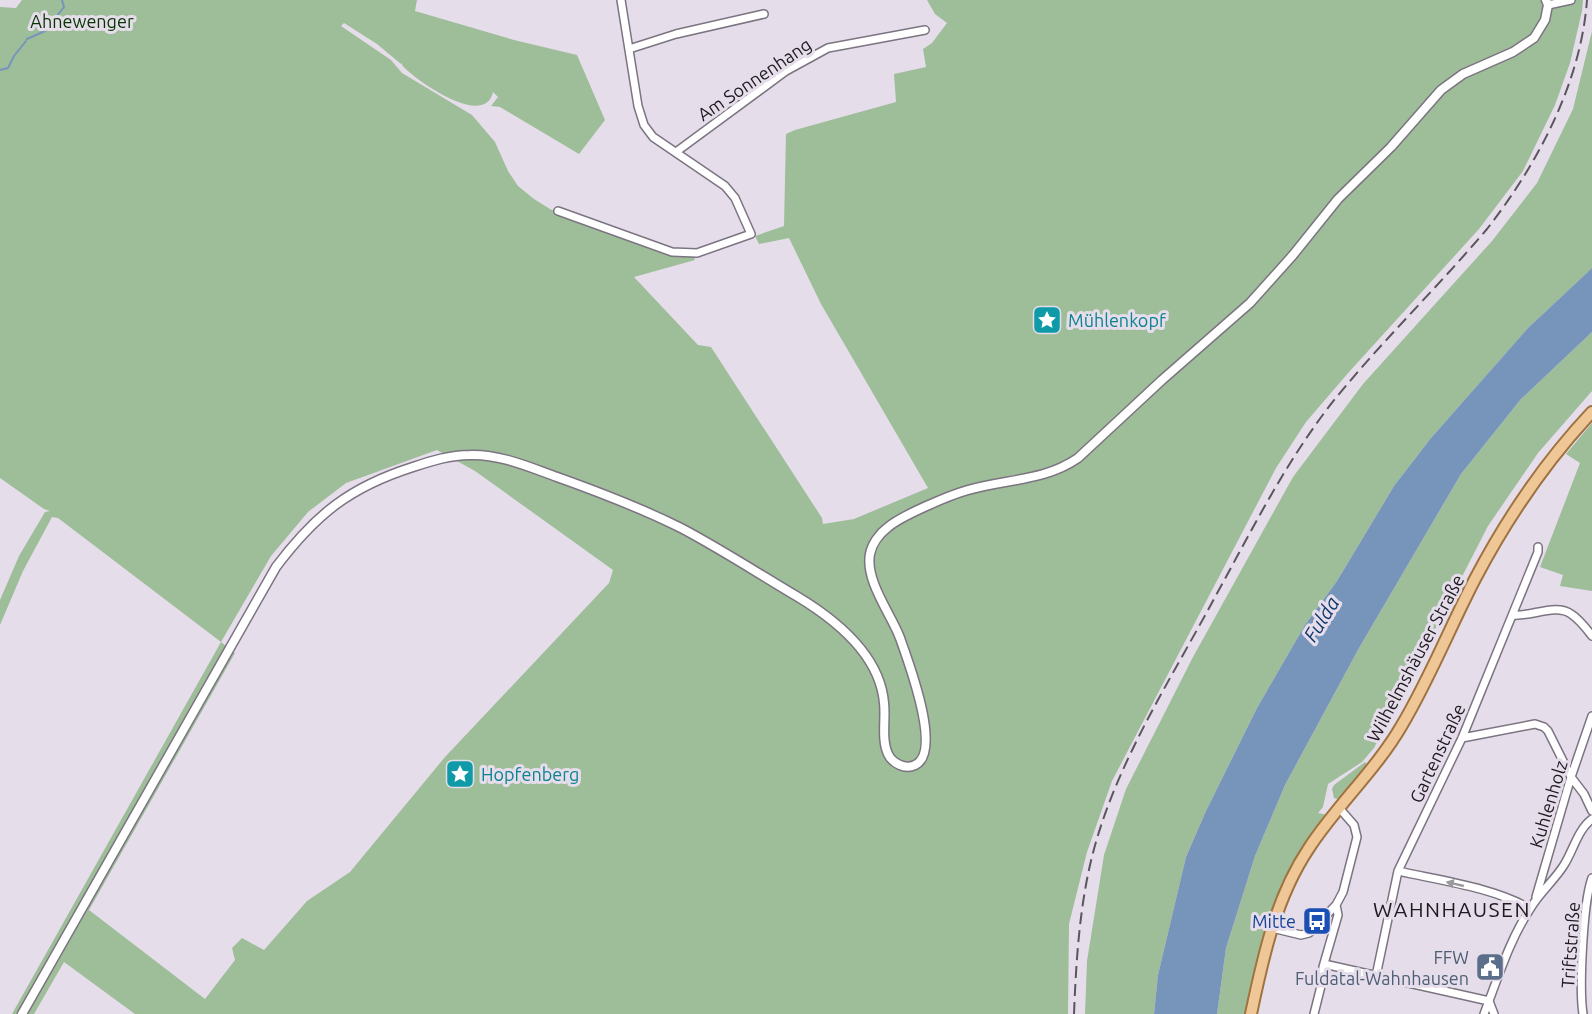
<svg xmlns="http://www.w3.org/2000/svg" width="1592" height="1014" font-family="Ubuntu,sans-serif">
  <style>
    .green { fill: #9ebd99; fill-rule: evenodd }
    .water { fill: #7794bb }
    .lines { fill: none; stroke-linecap: round; stroke-linejoin: round }
    .stream { stroke: #7794bb; stroke-width: 2 }
    .minor-casing { stroke: #7c7481; stroke-width: 10 }
    .tertiary-casing { stroke: #7c7481; stroke-width: 11 }
    .primary-casing { stroke: #9f7340; stroke-width: 14 }
    .minor { stroke: #fff; stroke-width: 7 }
    .tertiary { stroke: #fff; stroke-width: 8 }
    .primary { stroke: #efc797; stroke-width: 10 }
    .rail { stroke: #5b565e; stroke-width: 2; stroke-dasharray: 12 6; stroke-linecap: butt }
    .oneway { fill: #9a989b }
    .labels { text-anchor: middle; dominant-baseline: central; stroke-width: 6; stroke-linejoin: round; paint-order: stroke }
    .park-label { font-size: 18px; fill: #063700; stroke: #e6ddeb }
    .street-label { font-size: 18px; fill: #1e1b20; stroke: #e6ddeb }
    .culture-label { font-size: 18px; fill: #0d838f; stroke: #e6ddeb; text-anchor: start }
    .transit-label { font-size: 18px; fill: #164399; stroke: #e6ddeb; text-anchor: end }
    .service-label { font-size: 18px; fill: #4e5e75; stroke: #e6ddeb; text-anchor: end }
    .water-label { font-size: 20px; font-style: italic; fill: #10396b; stroke: #e6ddeb }
    .quarter-label { font-size: 21px; letter-spacing: 1.5px; fill: #1e1b20; stroke: #e6ddeb }
  </style>
  <rect width="100%" height="100%" fill="#e6ddeb"/>
  <!-- green -->
  <path class="green" d="M22 0H417L415 11 514 40 577 55 605 120 579 154 500 107 491 106 498 97 493 92C492 96 490 101 486 103 467 116 414 79 402 65V63L401 64 377 44 344 23 341 26 391 60 402 73 472 115 495 142 508 171 518 186 534 199 550 209 590 227 675 257H694L695 260 634 277 698 345 711 347 822 518 823 524 854 519 928 488 821 304 789 238 759 244 755 236 784 226 786 134 795 130 896 102 894 74 926 67 923 49 932 43 947 23 935 14 927 0H1583L1582 11 1570 63 1555 105 1523 171 1479 229 1349 372 1306 422 1276 468 1112 781 1087 852 1069 924 1068 1014H135L64 962 34 1014H12L221 642 58 518 52 517 23 571 0 625V600L19 556 45 512 50 511 44 509 0 478V7L16 8ZM437 450 475 471 613 570 609 583 445 757 350 872 307 901 264 950 242 938 232 948 235 960 205 999 89 910 235 653 221 642 271 556 308 512 346 483Z
    M1592 31V268L1527 329 1431 438 1394 486 1337 581 1305 625 1257 708 1206 811 1186 857 1158 975 1154 1014H1085L1087 961 1104 855 1126 789 1193 657 1293 477 1363 384 1492 241 1537 183 1573 109Z
    M1592 332V391L1538 453 1488 526 1374 748 1362 762 1328 784 1323 807 1318 813 1328 815 1307 843 1247 1014H1217L1226 948 1255 856 1285 785 1359 648 1461 474 1521 399Z
    M1592 423V591L1560 586 1563 575 1540 567 1580 463 1566 454Z
    M1365 762 1369 766 1340 800 1334 798 1332 789 1334 785Z"/>
  <!-- water -->
  <path class="water" d="M1592 268V332L1521 399 1461 474 1359 648 1285 785 1255 856 1226 948 1217 1014H1154L1158 975 1186 857 1206 811 1257 708 1305 625 1337 581 1394 486 1431 438 1527 329Z"/>
  <g class="lines">
    <!-- stream -->
    <path class="stream" d="M27 39 45 31 64 7 62 0
      M0 70 8 68 14 56 26 41"/>
    <!-- minor casing -->
    <g class="minor-casing">
      <path id="minor" d="M1548 5 1571 0
        M629 49 676 34 764 14
        M676 152 786 71 828 48 925 30
        M558 211 672 252 697 253 751 234 735 198 725 186 653 137 644 125 638 106 621 0
        M1513 615C1531 617 1556 603 1571 614 1579 619 1586 628 1592 636
        M1462 738 1535 724 1544 727 1548 731 1571 777 1584 794 1592 811
        M1398 871C1437 880 1497 888 1530 909
        M1536 897 1571 777 1592 716
        M1272 928 1301 935 1309 933 1336 905 1343 892 1357 837 1354 825 1340 809
        M1324 964 1489 1001 1494 1014
        M1376 976 1398 871 1462 738 1538 552V547
        M1314 1014 1321 986 1323 967 1338 915 1336 905
        M1484 1014C1498 978 1509 941 1530 909 1539 893 1554 881 1564 865 1573 851 1578 829 1592 819
        M1583 1014C1579 987 1583 903 1592 878"/>
    </g>
    <!-- tertiary casing -->
    <g class="tertiary-casing">
      <path id="tertiary" d="M22 1014 276 567C316 514 350 487 413 467 431 461 450 455 470 455 500 454 529 467 557 477 599 492 641 508 681 528 721 549 759 574 798 597 836 620 880 655 884 703 886 719 881 739 888 754 892 763 905 770 915 765 943 752 908 661 900 638 891 614 865 581 870 554 872 544 879 534 887 528 900 516 950 495 968 490 1006 479 1045 481 1078 458L1162 380 1250 303 1293 255 1338 199 1391 147 1441 90 1463 74 1513 52 1534 38 1545 20 1548 5 1546 0"/>
    </g>
    <!-- primary casing -->
    <g class="primary-casing">
      <path id="primary" d="M1251 1014C1263 957 1276 897 1309 848 1337 805 1376 770 1402 725 1430 678 1450 627 1475 579 1507 518 1545 462 1592 412"/>
    </g>
    <!-- minor -->
    <use href="#minor" class="minor"/>
    <!-- tertiary -->
    <use href="#tertiary" class="tertiary"/>
    <!-- primary -->
    <use href="#primary" class="primary"/>
    <!-- rail -->
    <path class="rail" d="M1074 1014C1076 964 1079 914 1090 865 1112 769 1169 683 1215 597 1252 530 1287 459 1335 399 1383 340 1438 287 1487 229 1537 165 1581 83 1587 0"/>
  </g>
  <!-- one-way arrows -->
  <defs><path id="oneway-solid" d="M-6-.8H1V-3.2L6.5 0L1 3.2V.8H-6Z" transform="scale(1.5)"/></defs>
  <use class="oneway" href="#oneway-solid" transform="translate(1455 884) rotate(-167)"/>
  <!-- icons -->
  <defs>
    <g id="sight-square" transform="scale(1.5)"><rect x="-9" y="-9" width="18" height="18" rx="4" fill="#0f9aa8" stroke="#e6ddeb"/><path d="M0-6L1.8-2.2L6-1.7L2.9 1.2L3.7 5.4L0 3.3L-3.7 5.4L-2.9 1.2L-6-1.7L-1.8-2.2Z" fill="#fff"/></g>
    <g id="bus-square" transform="scale(1.5)"><rect x="-9" y="-9" width="18" height="18" rx="4" fill="#1a4fb4" stroke="#e6ddeb"/><path d="M-5-6H5V4H4V6H2V4H-2V6H-4V4H-5ZM-3.5-4V0h7V-4ZM-3.5 1.2v1.5H-2V1.2ZM2 1.2v1.5H3.5V1.2Z" fill="#fff"/></g>
    <g id="civic-square" transform="scale(1.5)"><rect x="-9" y="-9" width="18" height="18" rx="4" fill="#5c6f8a" stroke="#e6ddeb"/><path d="M-.6-6.5H3V-4.5H.6V-3L4-1V1h2V6H-6V1h2V-1L-.6-3ZM-1.2 2.5V6h2.4V2.5Z" fill="#fff"/></g>
  </defs>
  <g fill-rule="evenodd">
    <use href="#sight-square" x="1047" y="320"/>
    <use href="#sight-square" x="460" y="774"/>
    <use href="#bus-square" x="1317" y="921"/>
    <use href="#civic-square" x="1490" y="967"/>
  </g>
  <g class="labels">
    <!-- park labels -->
    <g class="park-label">
      <text x="82" y="21">Ahnewenger</text>
    </g>
    <!-- street labels -->
    <g class="street-label">
      <text transform="translate(754 79) rotate(-34)">Am Sonnenhang</text>
      <text transform="translate(1415 658) rotate(-62)">Wilhelmshäuser Straße</text>
      <text transform="translate(1437 753) rotate(-65)">Gartenstraße</text>
      <text transform="translate(1548 804) rotate(-73)">Kuhlenholz</text>
      <text transform="translate(1570 945) rotate(-86)">Triftstraße</text>
    </g>
    <!-- culture labels -->
    <g class="culture-label">
      <text x="1068" y="320">Mühlenkopf</text>
      <text x="481" y="774">Hopfenberg</text>
    </g>
    <!-- transit labels -->
    <g class="transit-label">
      <text x="1296" y="921">Mitte</text>
    </g>
    <!-- service labels -->
    <g class="service-label">
      <text x="1469" y="957">FFW<tspan x="1469" dy="21">Fuldatal-Wahnhausen</tspan></text>
    </g>
    <!-- water labels -->
    <g class="water-label">
      <text transform="translate(1321 619) rotate(-58)">Fulda</text>
    </g>
    <!-- quarter labels -->
    <g class="quarter-label">
      <text x="1452" y="909">WAHNHAUSEN</text>
    </g>
  </g>
</svg>
